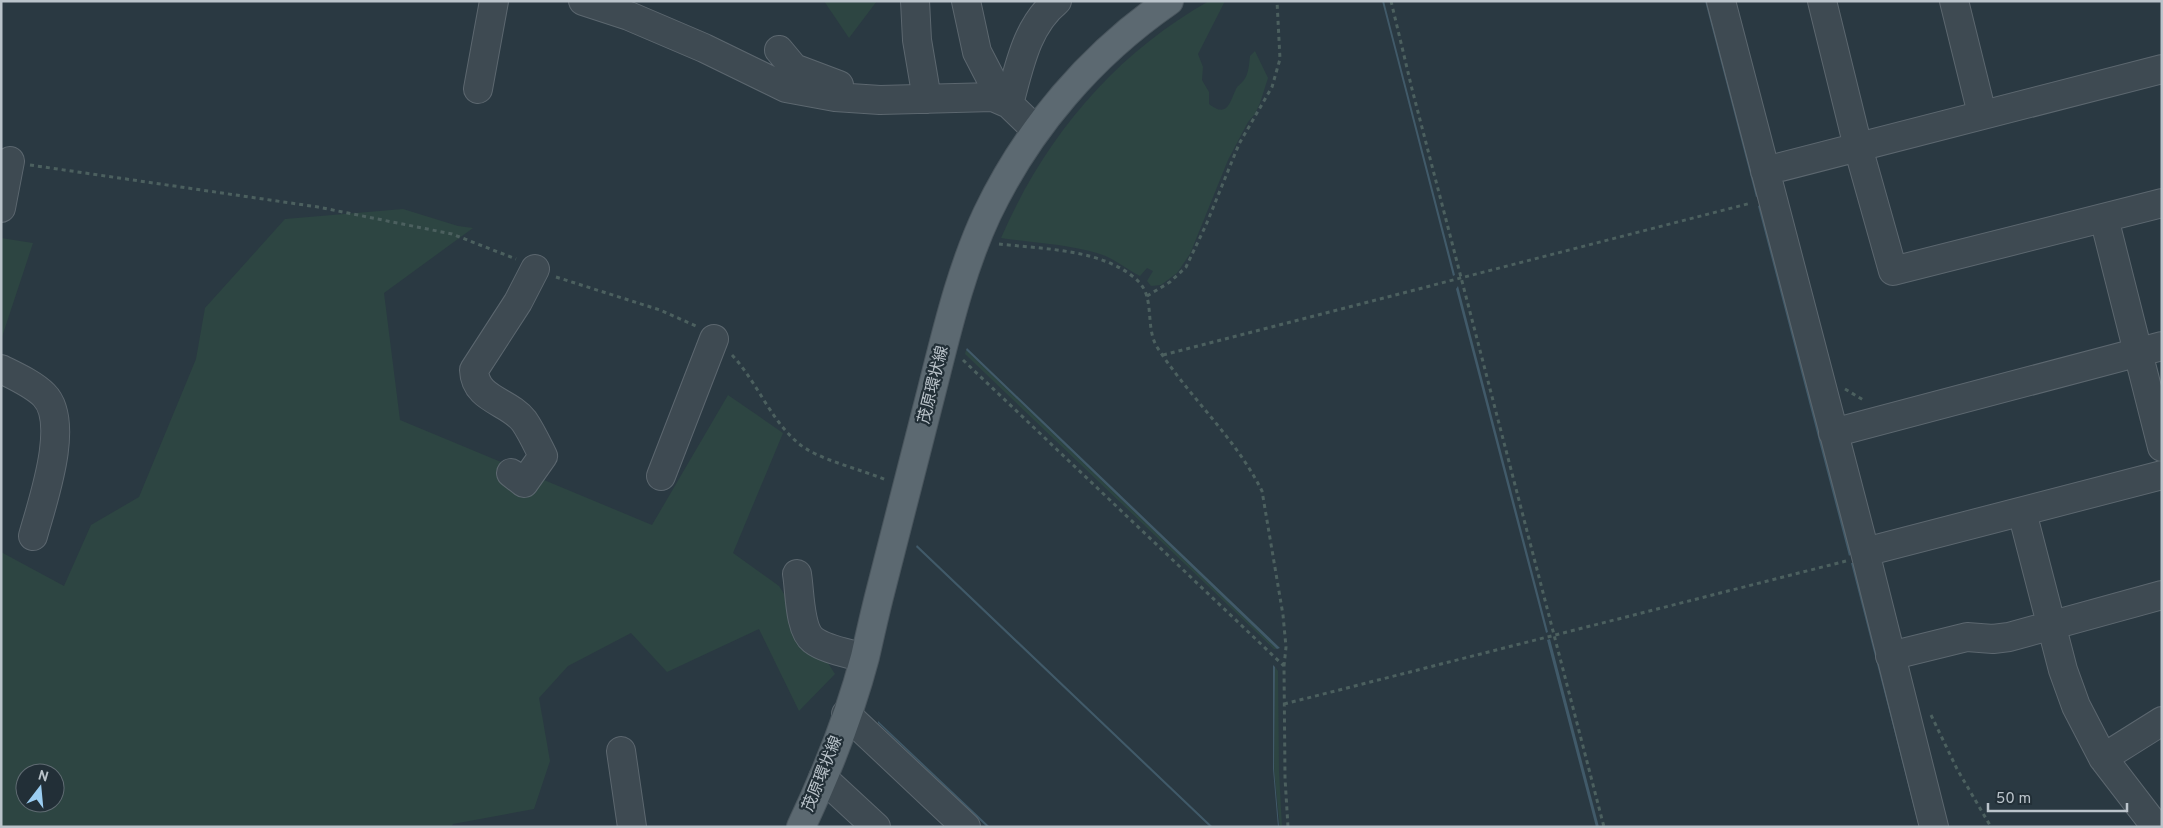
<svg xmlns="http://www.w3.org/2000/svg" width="2163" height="828" font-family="Overpass,'Noto Sans JP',sans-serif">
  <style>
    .green { fill: #2d4542; fill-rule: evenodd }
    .water { fill: #415a69 }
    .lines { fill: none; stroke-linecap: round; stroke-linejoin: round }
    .minor-casing { stroke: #5c676f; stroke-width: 30 }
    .major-casing { stroke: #4a565e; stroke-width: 30 }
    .path { stroke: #4c605f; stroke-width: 3; stroke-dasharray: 4 4; stroke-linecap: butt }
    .minor { stroke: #3e4a52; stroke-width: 28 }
    .major { stroke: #5c6971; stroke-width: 28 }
    .labels { text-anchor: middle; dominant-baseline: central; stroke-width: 4.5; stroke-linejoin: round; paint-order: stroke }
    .street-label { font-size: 16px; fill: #bbc4cb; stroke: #222f37 }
  </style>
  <rect width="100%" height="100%" fill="#2a3942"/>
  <!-- green -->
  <path class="green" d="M824 1H877L849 38Z
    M1209 1H1225L1198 54 1203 67 1202 80 1209 92V104C1228 119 1230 101 1236 89 1238 85 1242 83 1244 80 1249 73 1249 64 1250 56L1255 51 1268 78 1260 103 1255 114 1248 122 1228 160 1190 254 1177 273 1161 285 1151 286 1147 281 1153 271 1147 268 1140 276C1126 269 1115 259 1100 254 1068 244 1033 243 1001 238 1044 139 1113 55 1209 1Z
    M403 209 458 226 473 228 384 293 400 420 652 525 728 395 783 433 733 553 779 586 835 674 799 711 759 629 667 672 631 633 568 666 539 698 550 761 534 809 453 824 451 827H1V552L64 586 91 525 139 497 196 359 205 308 285 219ZM25 773H55V803H25Z
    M1 238 33 243 1 340Z
    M966 350 1277 649H1274L965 354Z
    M1275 667 1278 671 1279 771 1282 827H1280L1274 770Z"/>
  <!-- water -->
  <path class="water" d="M1382 1H1384L1393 36 1455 275 1453 276Z
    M1705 1H1707L1758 196 1756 197Z
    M1760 205 1851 554 1849 556 1758 206Z
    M1458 286 1548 632 1546 633 1456 289Z
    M967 348 1280 648 1277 649 966 350Z
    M917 545 1213 827H1210L916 547Z
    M1851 563H1853L1922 827H1919Z
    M1550 639 1599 827H1596L1547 640Z
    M1273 665 1275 667 1274 770 1279 827H1278L1273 769Z
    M878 721 990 827H987L878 723Z"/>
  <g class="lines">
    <!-- minor casing -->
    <g class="minor-casing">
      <path id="minor" d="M583 1 629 16 704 48 786 88 835 97 880 100 993 97 1009 104 1036 130
        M915 1 917 40 927 99
        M966 1 977 52 992 81 993 97
        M1721 1 1865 552 1934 827
        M1822 1 1858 147 1893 271 2162 203
        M1954 1 1982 114
        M779 50 794 68 839 85
        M478 89 494 1
        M1009 104C1019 68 1026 26 1057 1
        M1765 171 2162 69
        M1 208 10 161
        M2104 218 2162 447
        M1 369C15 376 33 384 44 395 71 422 42 503 33 536
        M1833 433 2162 346
        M511 473 524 483 543 456C537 444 531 431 524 421 509 401 475 400 474 370L518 302 535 269
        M661 476 714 339
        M2022 512 2063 670 2076 706 2103 758 2156 827
        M1865 552 2162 475
        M797 574C800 591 799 629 813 640 826 650 849 653 864 658
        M1890 656 1967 637 1993 639 2009 637 2162 595
        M846 714 966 827
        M621 751 632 827
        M2103 758 2162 721
        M823 778 876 827"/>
    </g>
    <!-- major casing -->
    <g class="major-casing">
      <path id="major" d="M801 827C826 774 850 714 865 657 870 635 875 612 881 589 896 529 912 469 927 409 944 344 958 276 987 214 1028 128 1091 55 1169 1"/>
    </g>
    <!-- path -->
    <path class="path" d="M1391 1 1412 89 1604 827
      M30 165 318 207 452 234 516 259
      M999 244C1043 249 1106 249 1139 282 1155 299 1145 327 1157 347 1189 397 1235 437 1262 491L1283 615 1286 647 1284 666
      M556 277 660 310 696 326
      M1147 296 1170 282 1186 267 1206 225 1239 144 1272 87 1280 59 1277 1
      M732 355C757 382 770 419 798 443 818 460 861 469 886 480
      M1163 355 1751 203
      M963 360 1284 666 1285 778 1288 827
      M1845 389 1865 401
      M1284 704 1846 561
      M1931 715 1957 769 1991 827"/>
    <!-- minor -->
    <use href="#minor" class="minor"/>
    <!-- major -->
    <use href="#major" class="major"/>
  </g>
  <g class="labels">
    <!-- street labels -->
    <g class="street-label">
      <text transform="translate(934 385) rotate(-76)">茂原環状線</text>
      <text transform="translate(823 774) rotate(-68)">茂原環状線</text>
    </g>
  </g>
  <!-- border -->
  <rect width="2163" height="828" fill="none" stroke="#bbc4cb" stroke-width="5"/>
  <!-- north arrow -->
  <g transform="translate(40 788) rotate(16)"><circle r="24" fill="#222f37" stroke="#5f6b72"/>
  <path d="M0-4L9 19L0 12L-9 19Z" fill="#9bcdf1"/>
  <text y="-8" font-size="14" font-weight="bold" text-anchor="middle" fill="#bbc4cb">N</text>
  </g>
  <!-- scale -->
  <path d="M1988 803v8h139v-8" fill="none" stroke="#bbc4cb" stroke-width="2.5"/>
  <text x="1996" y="803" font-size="15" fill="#bbc4cb" stroke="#222f37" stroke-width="4" paint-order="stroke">50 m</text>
</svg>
